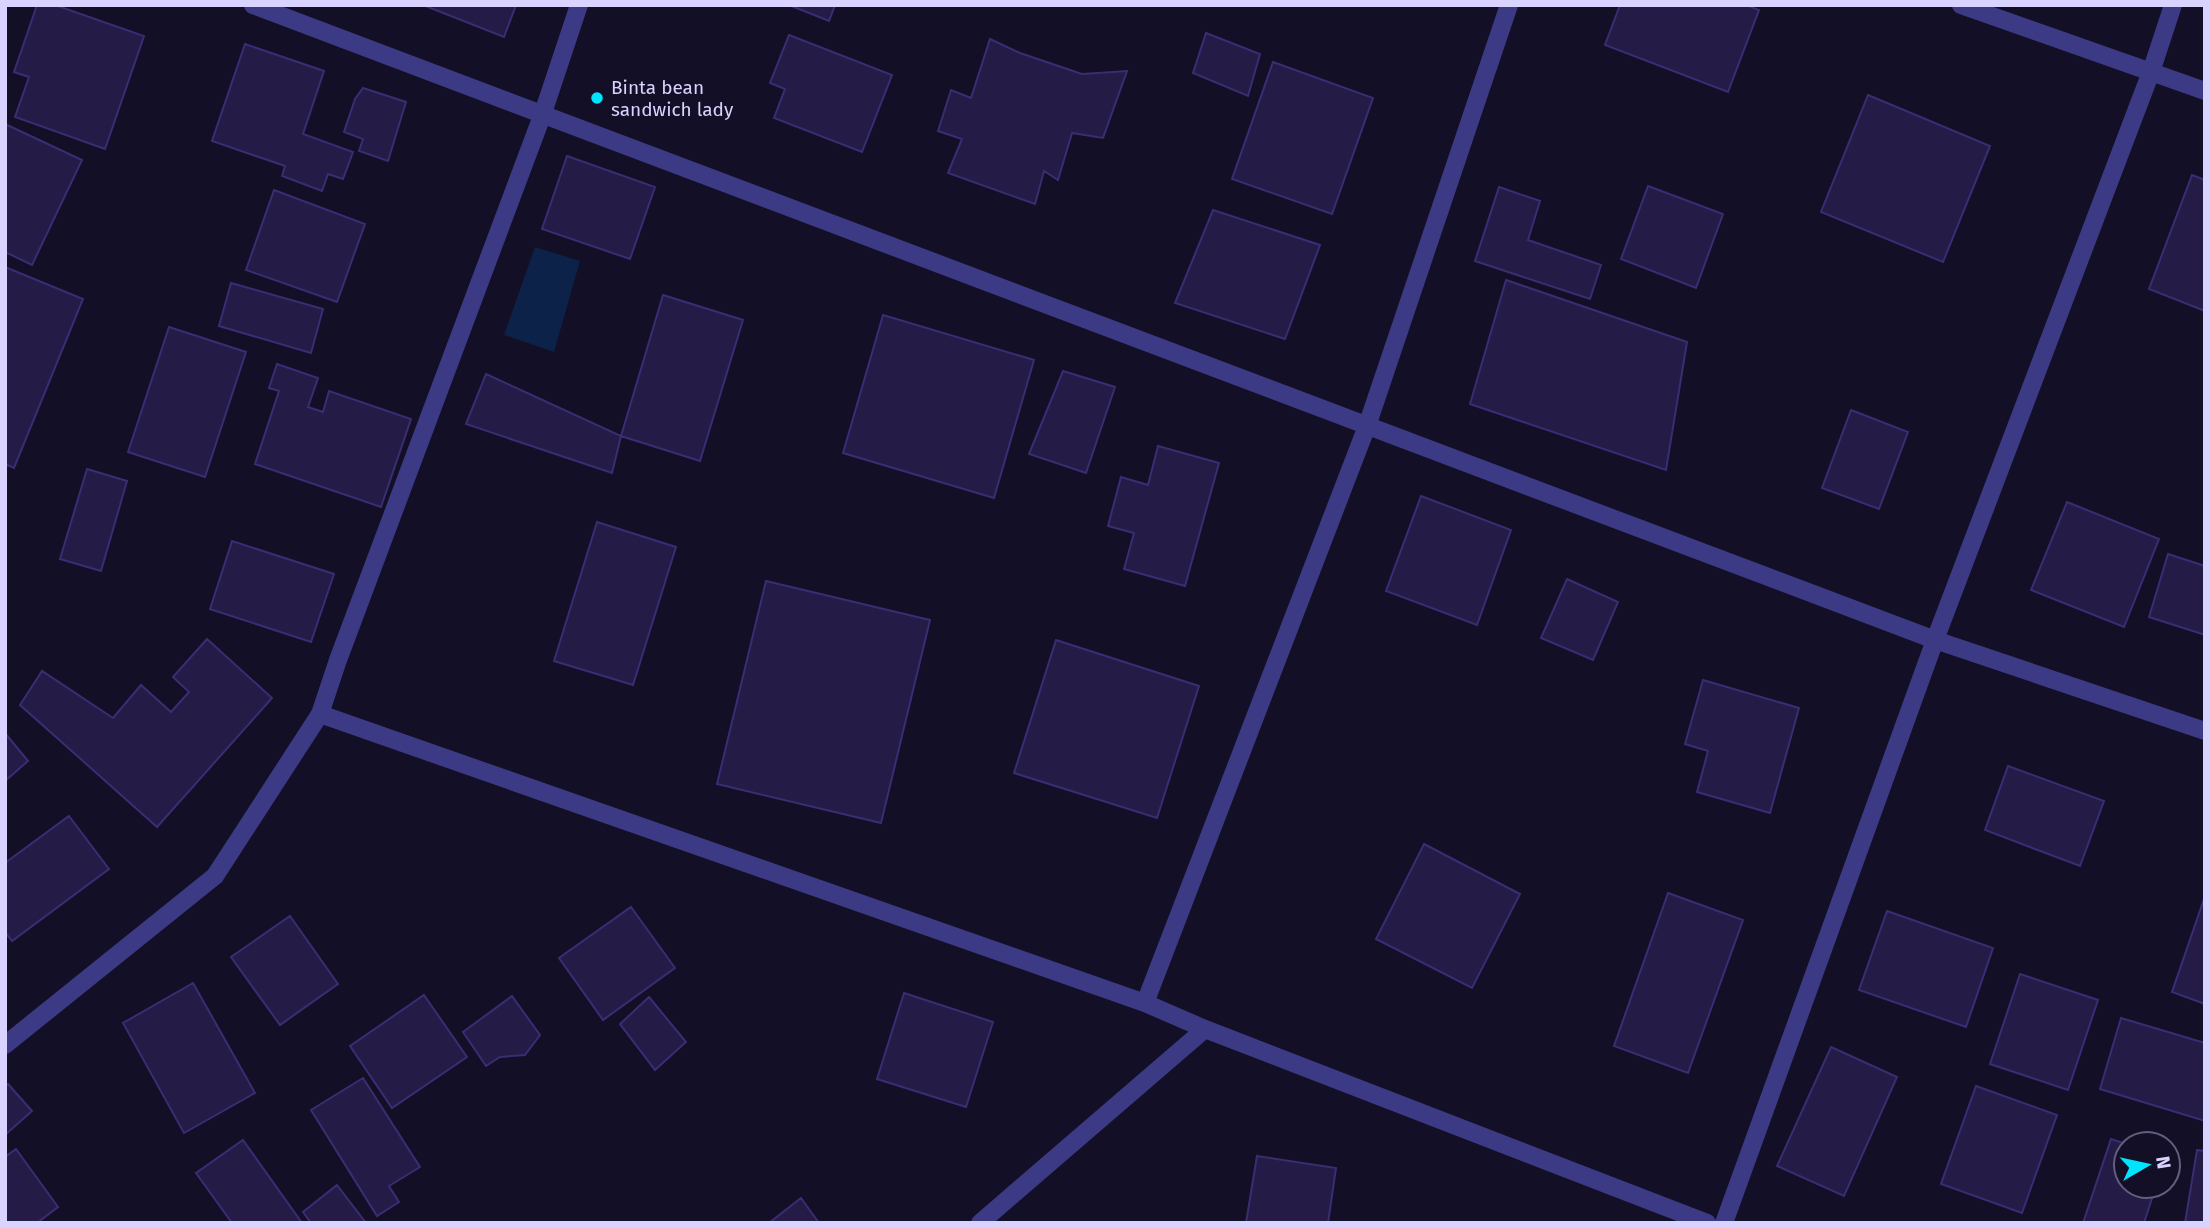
<svg xmlns="http://www.w3.org/2000/svg" width="2210" height="1228" font-family="'Fira Sans',sans-serif">
  <style>
    .water { fill: #0c2248 }
    .building { fill: #241b47; stroke: #3b2d73; stroke-width: 2 }
    .lines { fill: none; stroke-linecap: round; stroke-linejoin: round }
    .minor { stroke: #3d3a85; stroke-width: 18 }
    .poi-dot { fill: #00e5ff; stroke: #130f26; stroke-width: 2.5 }
    .labels { text-anchor: middle; dominant-baseline: central; stroke-width: 6; stroke-linejoin: round; paint-order: stroke }
    .poi-label { font-size: 19px; fill: #d9d4ff; stroke: #130f26; text-anchor: start }
  </style>
  <rect width="100%" height="100%" fill="#130f26"/>
  <!-- water -->
  <path class="water" d="M535 247 580 261 554 352 504 335Z"/>
  <!-- building -->
  <path class="building" d="M37 5H55L144 36 105 149 15 117 29 77 14 72Z
    M423 5H516L504 37Z
    M789 5H835L829 21Z
    M1620 5H1746L1759 10 1728 92 1605 45Z
    M1206 33 1260 54 1248 96 1193 73Z
    M789 35 892 75 862 152 774 118 785 89 770 83Z
    M990 39 1020 53 1082 74 1127 71 1103 138 1072 133 1058 180 1044 171 1035 204 948 173 962 139 938 131 951 90 971 98Z
    M245 44 324 71 303 134 353 152 343 179 328 174 322 191 282 176 285 166 212 141Z
    M1273 62 1373 98 1332 214 1232 179Z
    M363 88 406 102 388 161 359 151 363 139 344 132 355 99Z
    M1868 95 1990 146 1943 262 1821 212Z
    M5 124 82 160 32 265 5 252Z
    M567 156 655 187 630 259 542 229Z
    M2192 175 2205 180V311L2149 289Z
    M1648 186 1723 214 1696 288 1621 259Z
    M1499 187 1540 201 1528 240 1601 265 1590 299 1475 261Z
    M274 190 365 224 337 302 246 270Z
    M1213 210 1320 245 1285 339 1175 303Z
    M5 267 83 299 14 468 5 464Z
    M1506 280 1687 342 1666 470 1470 404Z
    M231 283 323 309 311 353 219 326Z
    M663 295 743 320 700 461 621 436Z
    M883 315 1034 360 994 498 843 453Z
    M169 327 246 352 205 477 128 452Z
    M277 364 318 378 308 407 323 412 329 391 411 419 381 507 255 464 279 391 269 388Z
    M1063 371 1115 387 1086 473 1029 454Z
    M486 374 621 436 612 473 466 424Z
    M1851 410 1908 432 1879 509 1822 488Z
    M1158 446 1219 463 1185 586 1124 569 1134 533 1108 526 1121 477 1148 485Z
    M87 469 127 481 101 571 60 559Z
    M1421 496 1511 530 1477 625 1386 591Z
    M2067 502 2159 539 2124 627 2031 590Z
    M597 522 676 547 633 685 554 661Z
    M232 541 334 574 311 642 210 609Z
    M2168 554 2205 566V635L2149 617Z
    M1567 579 1618 602 1593 660 1541 638Z
    M766 581 930 620 881 823 717 784Z
    M207 639 272 698 157 827 20 705 42 671 113 718 141 685 171 712 189 692 173 677Z
    M1056 640 1199 686 1157 818 1014 773Z
    M1703 680 1799 708 1770 813 1697 792 1708 751 1685 744Z
    M5 733 28 761 5 781Z
    M2008 766 2104 801 2080 866 1985 830Z
    M69 816 109 869 12 941 5 932V863Z
    M1424 844 1520 894 1472 988 1376 939Z
    M1668 893 1743 920 1688 1073 1614 1046Z
    M2205 896V1004L2172 992Z
    M631 907 675 968 603 1020 559 958Z
    M1887 911 1993 948 1966 1027 1859 990Z
    M290 916 338 984 280 1025 231 957Z
    M2020 974 2098 1000 2068 1090 1990 1064Z
    M193 983 255 1093 184 1133 123 1023Z
    M904 993 993 1022 966 1107 877 1079Z
    M424 995 467 1057 392 1108 350 1046Z
    M512 996 540 1035 525 1055 500 1057 486 1066 463 1032Z
    M649 997 686 1042 655 1070 620 1024Z
    M2121 1018 2205 1043V1121L2100 1089Z
    M1831 1047 1897 1077 1844 1196 1777 1166Z
    M363 1078 420 1167 389 1186 399 1202 377 1216 311 1110Z
    M8 1084 32 1111 5 1135V1086Z
    M1976 1086 2057 1115 2022 1213 1941 1184Z
    M2111 1139 2126 1144V1186H2156L2144 1223H2083Z
    M243 1140 302 1223H232L196 1173Z
    M16 1149 58 1207 37 1223H5V1157Z
    M2197 1150 2205 1151V1223H2185Z
    M1257 1156 1336 1168 1328 1223H1246Z
    M337 1185 366 1223H311L303 1212Z
    M801 1198 819 1223H769Z"/>
  <g class="lines">
    <!-- minor -->
    <path class="minor" d="M253 5 1935 640 2205 731
      M1961 5 2205 91
      M320 714 1145 1003 1205 1029 1707 1223
      M1145 1003 1367 426 1509 5
      M5 1045 215 876 320 714 338 660 542 116 579 5
      M980 1223 1205 1029
      M1724 1223 1935 640 2151 72 2173 5"/>
  </g>
  <!-- markers -->
  <circle class="poi-dot" cx="597" cy="98" r="7"/>
  <g class="labels">
    <!-- poi labels -->
    <g class="poi-label">
      <text x="611" y="87">Binta bean<tspan x="611" dy="22">sandwich lady</tspan></text>
    </g>
  </g>
  <!-- border -->
  <rect width="2210" height="1228" fill="none" stroke="#d9d4ff" stroke-width="14"/>
  <!-- north arrow -->
  <g transform="translate(2147 1165) rotate(81)"><circle r="33" fill="#130f26" stroke="#625e7d" stroke-width="2"/>
  <path d="M0-5L12 26L0 18L-12 26Z" fill="#00e5ff"/>
  <text y="-10" font-size="19" font-weight="bold" text-anchor="middle" fill="#d9d4ff">N</text>
  </g>
</svg>
